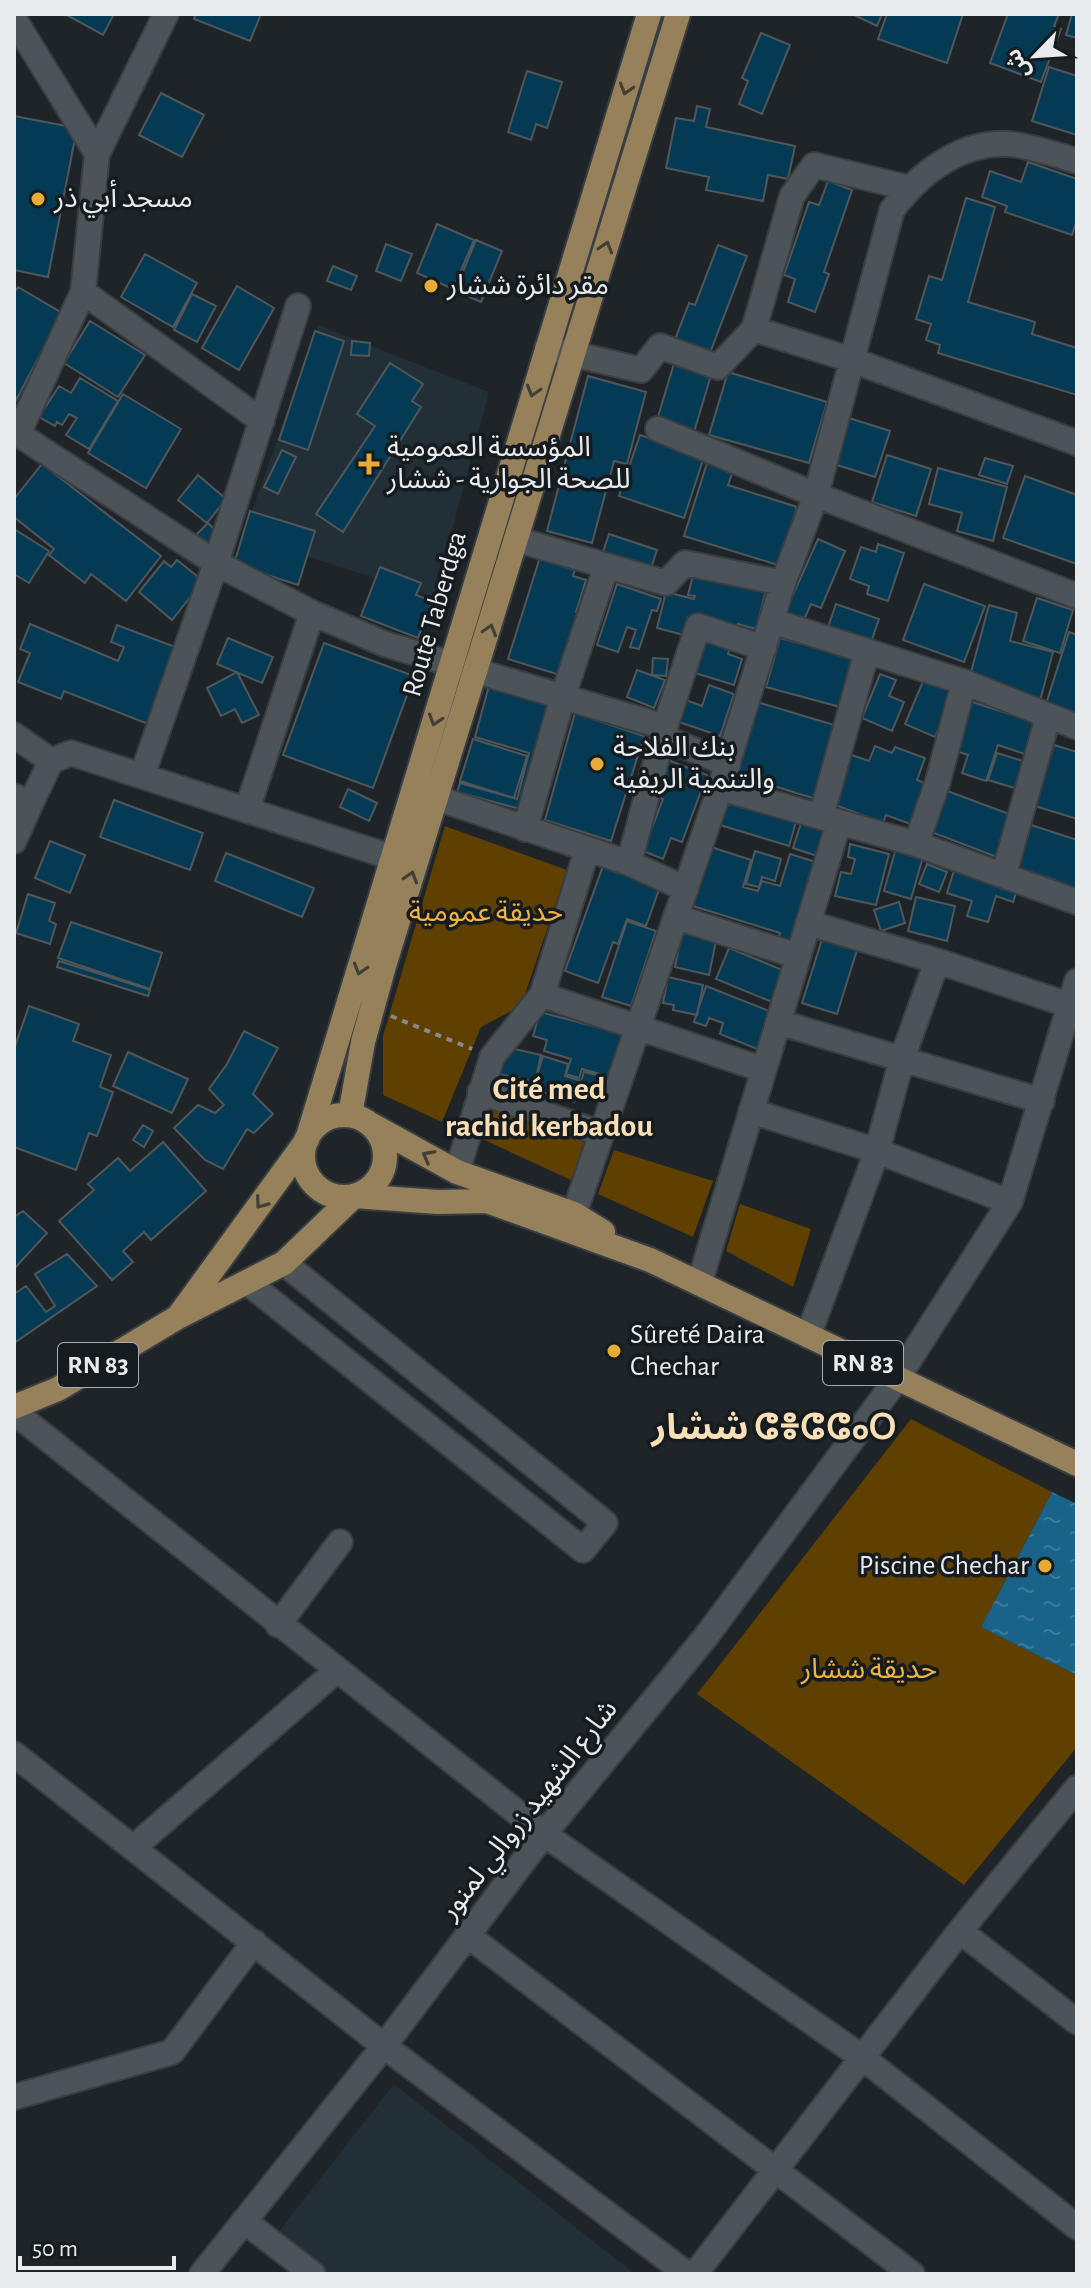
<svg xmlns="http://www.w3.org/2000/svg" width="1091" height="2288" font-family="'Alegreya Sans','Noto Sans Arabic','Noto Sans Tifinagh',sans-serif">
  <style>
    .built { fill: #222f36 }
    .green { fill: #5f4000 }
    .water { fill: url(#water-ripples) }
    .building { fill: #043a54; stroke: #50575b; stroke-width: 2 }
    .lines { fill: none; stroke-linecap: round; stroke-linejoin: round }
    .minor-casing { stroke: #393e42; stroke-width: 28 }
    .major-casing { stroke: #393e42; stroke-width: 28 }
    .path { stroke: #858a8e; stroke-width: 4; stroke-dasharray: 6 6; stroke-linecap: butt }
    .minor { stroke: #4d5459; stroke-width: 24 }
    .major { stroke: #97815b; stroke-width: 24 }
    .oneway { stroke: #423f34 }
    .poi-dot { fill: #e8ab37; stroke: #151b1f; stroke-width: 3 }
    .labels { text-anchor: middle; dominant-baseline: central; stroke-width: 7; stroke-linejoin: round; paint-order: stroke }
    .shield { fill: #151b1f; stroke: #a8adb0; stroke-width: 2 }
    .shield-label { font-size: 26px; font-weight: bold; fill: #e7ebee }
    .poi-label { font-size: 28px; fill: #e7ebee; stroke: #151b1f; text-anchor: start }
    .street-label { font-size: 28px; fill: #e7ebee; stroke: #151b1f }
    .park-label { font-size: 28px; fill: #f0b240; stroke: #151b1f }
    .quarter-label { font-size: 32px; font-weight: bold; fill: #f9dfb6; stroke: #151b1f }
    .district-label { font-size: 36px; font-weight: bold; fill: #f9dfb6; stroke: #151b1f }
  </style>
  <defs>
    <pattern id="water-ripples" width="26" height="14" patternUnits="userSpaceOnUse" patternTransform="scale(2)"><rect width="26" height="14" fill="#1a6388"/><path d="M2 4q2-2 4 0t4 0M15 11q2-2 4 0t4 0" fill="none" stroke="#3b7a99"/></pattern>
  </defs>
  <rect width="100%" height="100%" fill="#1e2428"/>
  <!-- built -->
  <path class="built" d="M318 325 489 392 434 597 243 536Z
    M394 2084 635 2274H327L277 2234Z"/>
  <!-- green -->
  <path class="green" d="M445 826 567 870 521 1006 481 1027 442 1122 383 1095V1036Z
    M489 1108 585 1141 573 1181 478 1137Z
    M614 1150 713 1181 693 1237 598 1194Z
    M740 1204 811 1229 793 1287 726 1251Z
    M911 1419 1052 1492 981 1627 1077 1675V1747L964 1885 697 1694Z"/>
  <!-- water -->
  <path class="water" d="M1052 1492 1077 1504V1675L981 1627Z"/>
  <!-- building -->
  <path class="building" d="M65 14H114L103 35Z
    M196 14H261L250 41 194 19Z
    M852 14H882L877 26Z
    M887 14H963L947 63 878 39Z
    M1008 14H1059L1054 26 1061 29 1041 82 990 63Z
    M1072 14H1077V38L1066 35Z
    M761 33 790 45 762 114 739 104 748 81 742 78Z
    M1049 67 1077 76V135L1032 121Z
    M527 71 562 82 547 128 536 124 531 140 508 132Z
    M161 93 204 115 182 157 139 135Z
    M697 106 710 109 706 127 795 146 788 179 768 175 763 201 706 190 709 177 666 168 676 118 694 121Z
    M14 116 77 128 48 277 14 270Z
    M1028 162 1077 179V220L1072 235 1005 212 1007 206 982 197 990 171 1021 182Z
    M828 181 852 190 824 272 829 274 815 312 788 302 795 279 784 275 809 202 819 205Z
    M966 198 995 207 968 302 1035 322 1032 334 1077 348V395L938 353 940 345 926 340 931 324 916 319 929 276 942 280Z
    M437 224 474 240 453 289 417 273Z
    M476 240 502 251 481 302 455 291Z
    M386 244 412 254 401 281 376 271Z
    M718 245 747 256 708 358 673 345 689 303 695 305Z
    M145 254 197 283 173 327 121 297Z
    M333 266 357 276 351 290 327 281Z
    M237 286 274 308 239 370 202 348Z
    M18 287 62 313 14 404V293Z
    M192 294 216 306 197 342 174 330Z
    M90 321 145 355 118 397 64 363Z
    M315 331 344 341 308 450 279 440Z
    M352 341 370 343 369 356 351 355Z
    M675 360 712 372 694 432 657 420Z
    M390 363 423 384 412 401 421 407 343 532 316 514 375 426 357 414Z
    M728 372 827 402 809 463 709 435Z
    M588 376 646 392 627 464 614 461 592 543 547 531Z
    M80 378 118 401 89 449 66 435 77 418 69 414 62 425 57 422 55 426 39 417 59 386 71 393Z
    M123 394 181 429 146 488 88 453Z
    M849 418 890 431 875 477 834 464Z
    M640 435 704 457 684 518 619 496Z
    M282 450 296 457 278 494 264 487Z
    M887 455 931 469 916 516 872 502Z
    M985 458 1013 466 1007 484 979 475Z
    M708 460 734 468 728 485 797 507 778 565 684 536Z
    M42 464 161 556 126 601 91 574 85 583 49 555 54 549 14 517V499Z
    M938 468 1007 487 993 541 957 531 962 513 929 504Z
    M198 475 226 499 207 523 178 500Z
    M1025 476 1077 495V564L1003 538Z
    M250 511 315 531 298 585 234 564Z
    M208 523 218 533 202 549 192 539Z
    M14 529 49 551 29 583 14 574Z
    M609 534 657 550 650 571 602 555Z
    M818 539 845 551 821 608 811 604 802 624 781 615 790 594 793 595Z
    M878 544 904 553 888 601 867 594 869 586 850 579 861 547 876 552Z
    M541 554 576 566 573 576 586 580 576 612 582 614 563 676 508 659Z
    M177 560 203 581 172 620 139 592 164 561 171 567Z
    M380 567 421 583 416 595 432 601 418 638 361 616Z
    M694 571 766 590 756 629 738 624 737 629 688 617 684 635 657 628 666 592 694 599 695 596 688 595Z
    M617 584 661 599 657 611 652 610 639 649 630 647 636 630 627 627 618 652 597 645Z
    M924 584 985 606 964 662 903 640Z
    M1037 598 1073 610 1060 653 1023 641Z
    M836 604 879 619 870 645 827 630Z
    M989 605 1017 613 1010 641 1053 652 1040 701 1009 693 1011 687 970 676Z
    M30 624 118 661 124 647 111 642 117 625 178 648 148 724 64 691 61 699 18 682 30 653 20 649Z
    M1069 632 1077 635V715L1046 704Z
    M704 634 731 643 728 654 742 659 734 685 692 672Z
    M228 638 273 657 262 683 217 664Z
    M780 638 853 658 840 707 766 687Z
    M324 643 414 676 373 788 283 755Z
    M653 658 668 659 666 676 652 675Z
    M637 670 665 680 654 708 627 697Z
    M237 672 259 715 242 723 235 709 221 716 207 688Z
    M880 674 896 680 889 696 904 702 892 731 862 718Z
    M924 679 954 692 935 737 905 724Z
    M490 682 550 699 520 809 457 792 460 783 517 799 529 753 475 737Z
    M709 685 734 694 720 736 676 721 683 699 702 706Z
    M969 701 1041 724 1031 756 998 745 986 781 962 773 968 755 953 750Z
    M757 702 844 728 822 801 735 774Z
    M575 713 644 736 611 841 545 820Z
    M473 739 527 756 514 798 460 781Z
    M1054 745 1077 752V819L1035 806Z
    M875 746 892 753 895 747 925 758 917 780 931 786 916 826 886 815 883 823 830 803 849 754 869 761Z
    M997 753 1026 762 1018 789 988 780Z
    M668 760 707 775 682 842 671 838 663 859 643 851 663 799 655 796Z
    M348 789 377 803 369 821 340 807Z
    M942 789 1012 815 997 857 926 830Z
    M114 800 203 833 190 870 100 837Z
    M727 801 796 822 789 846 720 825Z
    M802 820 829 829 820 857 793 848Z
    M1031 825 1077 840V896L1053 889 1055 880 1017 868Z
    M50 841 85 855 70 893 35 878Z
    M850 844 889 854 876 905 835 896 841 872 851 874 855 859 848 857Z
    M711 847 751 860 743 887 758 891 762 881 780 886 790 854 819 863 793 949 777 944 780 933 693 906Z
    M896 848 923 857 911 899 884 891Z
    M755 851 781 859 775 881 762 877 759 887 746 884Z
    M226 853 314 888 302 917 215 881Z
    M927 864 947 872 939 892 919 884Z
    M956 864 1019 884 1013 902 996 896 988 922 967 916 972 901 947 893Z
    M603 866 661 884 646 926 627 919 618 944 613 942 598 983 565 971Z
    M28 894 55 903 49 921 56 924 50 944 16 933Z
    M916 897 955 906 947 941 908 931Z
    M899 902 905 923 881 931 874 910Z
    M627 921 656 931 631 1006 602 997Z
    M71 922 162 953 150 989 58 958Z
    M683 928 717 936 709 975 675 967Z
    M823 936 858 947 837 1014 802 1003Z
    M729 948 785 971 772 1002 716 979Z
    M59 961 150 990 148 996 57 967Z
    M668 977 703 985 697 1015 673 1010 674 1005 663 1003Z
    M706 986 769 1011 757 1049 720 1034 723 1023 709 1018 706 1026 694 1022Z
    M29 1006 79 1024 73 1041 111 1055 100 1087 113 1092 97 1136 89 1133 76 1170 14 1147V1049Z
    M540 1012 623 1034 611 1077 582 1069 579 1078 566 1074 571 1059 544 1051 547 1040 533 1036Z
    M244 1031 278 1048 253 1094 273 1114 254 1133 247 1129 223 1169 205 1160 174 1128 198 1105 215 1113 224 1105 209 1089 227 1064Z
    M506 1047 541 1055 535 1082 499 1074Z
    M128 1052 188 1079 172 1113 113 1086Z
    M543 1056 568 1064 565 1076 581 1081 584 1072 609 1078 602 1101 577 1094 574 1102 533 1089Z
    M143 1125 153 1131 144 1147 133 1140Z
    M163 1142 206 1191 151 1240 144 1232 123 1251 133 1262 112 1280 59 1221 94 1190 88 1184 118 1158 130 1171Z
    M23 1211 47 1233 14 1269V1217Z
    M67 1254 97 1286 14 1343V1294L26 1286 46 1312 55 1306 35 1274Z"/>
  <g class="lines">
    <!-- minor casing -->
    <g class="minor-casing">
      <path id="minor" d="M14 19 97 154
        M909 188 814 165 792 196 754 329 852 360 1077 443
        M83 292 262 421
        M298 306 216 563 312 613 385 644 665 727
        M547 348 641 370 660 346 718 367 754 329
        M658 429 816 495 1077 596
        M518 540 666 583 685 563 783 583
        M772 621 964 682 1077 727
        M14 735 51 761
        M662 737 728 764
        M142 776 216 563 18 434 83 292 97 154 166 14
        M720 788 916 844 1077 902
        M419 792 629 863 686 889
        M14 796 30 805 14 841
        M30 805 51 761 71 753 394 858
        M247 810 312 613
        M821 817 867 651
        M525 829 563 696 606 567
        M916 844 938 781 964 682
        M629 863 665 727 698 626 764 648
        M1004 874 1048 717
        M676 917 797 956
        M808 923 937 961 1069 1005
        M542 995 764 1070
        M778 1022 1042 1101
        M480 1092 600 1133
        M751 1111 877 1151 1010 1202
        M457 1172 492 1057 542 995 587 850
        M574 1214 720 788 783 583 816 495 892 210C920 172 966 137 1017 145 1037 148 1057 155 1077 161
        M700 1281 839 822
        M247 1282 583 1550 605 1523 284 1263
        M808 1336 877 1151 902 1059 937 961
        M14 1412 544 1834 863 2058 1077 2227
        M278 1625 340 1542
        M14 1754 384 2046 687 2274
        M134 1847 336 1671
        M960 1931 1077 2022
        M467 1935 912 2274
        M14 2097 172 2052 254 1942
        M244 2221 313 2274
        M202 2274 384 2046 544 1834 708 1634 897 1379 1010 1202 1077 981
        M695 2274 960 1931 1077 1788"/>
    </g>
    <!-- major casing -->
    <g class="major-casing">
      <path id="major" d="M350 1115 363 1042 384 966 678 14
        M303 1156a41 41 0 1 1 82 0a41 41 0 1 1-82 0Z
        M370 1124 457 1172 574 1214 603 1232
        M178 1317 307 1140 649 14
        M14 1407 58 1389 178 1317 284 1263 354 1196 438 1202 487 1201 650 1260 1077 1464"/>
    </g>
    <!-- path -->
    <path class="path" d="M391 1016 472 1049"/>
    <!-- minor -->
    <use href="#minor" class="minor"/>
    <!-- major -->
    <use href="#major" class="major"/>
  </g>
  <!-- one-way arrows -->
  <defs><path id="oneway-chevron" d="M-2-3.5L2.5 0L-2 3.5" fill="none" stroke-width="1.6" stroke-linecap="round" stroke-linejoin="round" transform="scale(2)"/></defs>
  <g class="oneway">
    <use href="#oneway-chevron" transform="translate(626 89) rotate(107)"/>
    <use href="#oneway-chevron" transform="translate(606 247) rotate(-73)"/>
    <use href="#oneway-chevron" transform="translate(533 391) rotate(107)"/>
    <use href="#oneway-chevron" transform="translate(490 630) rotate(-73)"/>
    <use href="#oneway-chevron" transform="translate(435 720) rotate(108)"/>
    <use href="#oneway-chevron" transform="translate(411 877) rotate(-73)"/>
    <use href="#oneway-chevron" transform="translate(360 969) rotate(107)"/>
    <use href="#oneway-chevron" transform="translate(428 1156) rotate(-151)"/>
    <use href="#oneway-chevron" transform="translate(261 1203) rotate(126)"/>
  </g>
  <!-- markers -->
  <g class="poi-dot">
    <circle cx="38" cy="199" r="8"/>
    <circle cx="431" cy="286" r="8"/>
    <path d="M365 452h8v8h8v8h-8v8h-8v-8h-8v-8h8z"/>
    <circle cx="597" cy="764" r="8"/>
    <circle cx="614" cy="1351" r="8"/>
    <circle cx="1045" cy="1566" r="8"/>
  </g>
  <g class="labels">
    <!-- shield labels -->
    <g class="shield">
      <rect x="823" y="1341" width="80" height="44" rx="6"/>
      <rect x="58" y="1343" width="80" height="44" rx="6"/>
    </g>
    <g class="shield-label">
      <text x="863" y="1363">RN 83</text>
      <text x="98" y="1365">RN 83</text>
    </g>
    <!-- poi labels -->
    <g class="poi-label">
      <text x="54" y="199">مسجد أبي ذر</text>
      <text x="447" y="286">مقر دائرة ششار</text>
      <text x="387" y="448">المؤسسة العمومية<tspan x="387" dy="32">للصحة الجوارية - ششار</tspan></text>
      <text x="613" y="748">بنك الفلاحة<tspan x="613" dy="32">والتنمية الريفية</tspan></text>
      <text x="630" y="1335">Sûreté Daira<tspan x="630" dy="32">Chechar</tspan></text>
      <text x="1029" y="1566" text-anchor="end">Piscine Chechar</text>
    </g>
    <!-- street labels -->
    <g class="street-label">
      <text transform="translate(435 614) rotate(-74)">Route Taberdga</text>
      <text transform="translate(529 1810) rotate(-52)">شارع الشهيد زروالي لمنور</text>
    </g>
    <!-- park labels -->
    <g class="park-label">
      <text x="486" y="913">حديقة عمومية</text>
      <text x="869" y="1670">حديقة ششار</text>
    </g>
    <!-- quarter labels -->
    <g class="quarter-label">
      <text x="549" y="1089">Cité med<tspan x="549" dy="37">rachid kerbadou</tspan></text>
    </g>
    <!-- district labels -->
    <g class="district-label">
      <text x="774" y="1428">ششار ⵛⴻⵛⵛⴰⵔ</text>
    </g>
  </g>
  <!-- border -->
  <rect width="1091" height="2288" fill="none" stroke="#e7ebee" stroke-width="32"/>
  <!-- north arrow -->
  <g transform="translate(1035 56) rotate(245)" stroke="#151b1f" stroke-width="6" paint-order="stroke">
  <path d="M0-6L14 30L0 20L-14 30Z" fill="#e7ebee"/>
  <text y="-12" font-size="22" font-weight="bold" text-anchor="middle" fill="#e7ebee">ش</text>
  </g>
  <!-- scale -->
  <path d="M20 2256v12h154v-12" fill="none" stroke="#e7ebee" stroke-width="4"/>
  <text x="32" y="2256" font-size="24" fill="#e7ebee" stroke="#151b1f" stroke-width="6" paint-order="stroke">50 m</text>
</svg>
